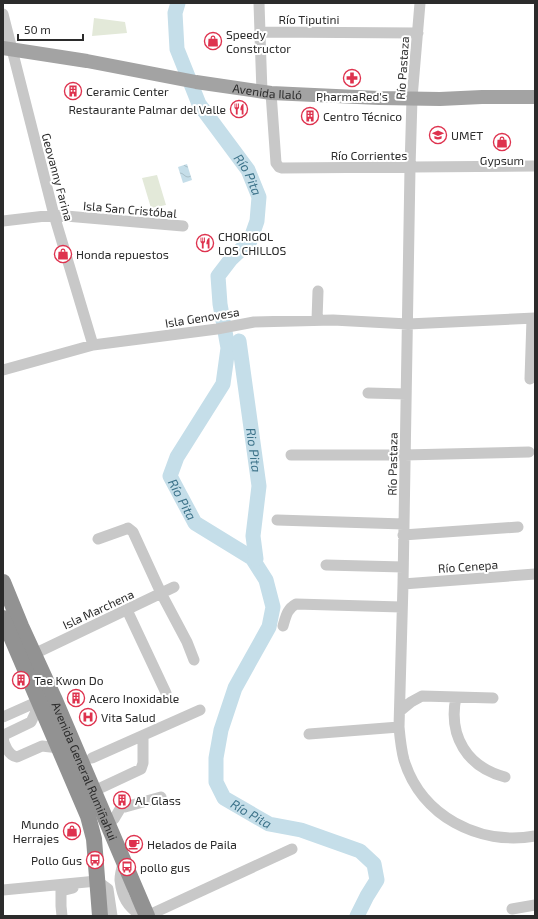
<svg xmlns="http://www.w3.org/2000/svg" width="538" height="919" font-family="'Exo 2',sans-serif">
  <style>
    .green { fill: #e3e9d9 }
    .water { fill: url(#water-waves) }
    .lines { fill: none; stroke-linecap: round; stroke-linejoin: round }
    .river { stroke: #c5dee9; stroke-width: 15 }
    .minor { stroke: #c8c8c8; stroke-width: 11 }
    .major { stroke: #a3a3a3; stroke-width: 14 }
    .highway { stroke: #929292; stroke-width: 16 }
    .labels { text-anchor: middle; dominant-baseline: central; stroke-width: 4; stroke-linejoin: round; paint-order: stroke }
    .street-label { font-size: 12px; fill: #2b2b2b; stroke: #fff }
    .poi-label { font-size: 12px; fill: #2b2b2b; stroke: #fff; text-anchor: start }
    .water-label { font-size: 13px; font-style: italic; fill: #3d738a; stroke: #fff }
  </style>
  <defs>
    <pattern id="water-waves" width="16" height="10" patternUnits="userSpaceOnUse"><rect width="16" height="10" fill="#c5dee9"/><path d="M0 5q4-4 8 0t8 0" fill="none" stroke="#a9bfc8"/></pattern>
  </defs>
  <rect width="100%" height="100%" fill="#fff"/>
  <!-- green -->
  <path class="green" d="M94 18 125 22 127 33 92 36Z
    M157 175 166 205 151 208 142 178Z"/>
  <!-- water -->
  <path class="water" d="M187 164 192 180 183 183 178 167Z"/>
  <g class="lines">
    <!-- river -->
    <g class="river">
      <path id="s1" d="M178 3 175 13 177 49 199 104 248 170 259 197 257 221 250 241 231 259 218 276 220 304 228 348 223 384 177 457 170 476 195 523 252 558 266 580 273 607 269 627 235 688 221 730 216 758V782L224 798 269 824 301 830 360 851 374 864 377 880 367 896 357 916"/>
      <path id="s2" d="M239 341 259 486 253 536 256 559"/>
    </g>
    <!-- minor -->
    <path class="minor" d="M259 3 260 33
      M420 3 412 98 410 168 403 584 399 727C400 738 401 749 404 760 421 816 479 846 535 836
      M3 14 54 215 93 345
      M262 92 260 35 263 32 418 33
      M271 93 276 163 279 167 282 168 535 166
      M3 221 54 215 183 226
      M317 320 318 291
      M3 370 93 345 217 329 254 322 333 320 408 324 535 318
      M530 379 532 319
      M368 393 406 394
      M291 455H404L529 452
      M277 520 404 524
      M403 535 518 527
      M98 539 126 529 128 528 133 532 161 593 187 642 194 660
      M326 565 403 567
      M403 584 535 574
      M127 610 166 693
      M283 626C286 616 287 609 296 604L401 607
      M34 654 174 587
      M456 697C448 736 467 767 505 777
      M40 703 31 722 6 734 3 736C3 744 9 756 17 757L42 746 59 748
      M400 711 411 702 422 696 493 698
      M3 717 39 701
      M309 734 399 727
      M92 758 200 710
      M94 791 141 769 143 763V737
      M125 807 161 797
      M107 822 114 819 120 809
      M124 861C122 867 120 874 120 880 122 897 127 907 142 916
      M3 890 97 881 108 889 112 916
      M512 909 535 905
      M62 916 61 906V891L73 888
      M147 916 292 849"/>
    <!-- major -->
    <path class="major" id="s3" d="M3 48 87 61 196 82 271 93 379 98 440 99 482 97H535"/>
    <!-- highway -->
    <g class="highway">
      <path id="s4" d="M3 582 21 626 54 698 147 916"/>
      <path d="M3 618 88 816 94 839 100 916"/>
    </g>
  </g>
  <!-- icons -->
  <defs>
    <g id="shop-ring" transform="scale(0.9)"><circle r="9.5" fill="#fff" stroke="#de324e" stroke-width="1.5"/><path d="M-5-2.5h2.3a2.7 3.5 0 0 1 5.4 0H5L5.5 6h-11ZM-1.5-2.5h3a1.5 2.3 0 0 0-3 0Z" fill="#de324e"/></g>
    <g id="pharmacy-ring" transform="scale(0.9)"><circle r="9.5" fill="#fff" stroke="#de324e" stroke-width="1.5"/><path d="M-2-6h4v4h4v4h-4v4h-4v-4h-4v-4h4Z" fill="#de324e"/></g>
    <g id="building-ring" transform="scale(0.9)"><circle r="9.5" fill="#fff" stroke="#de324e" stroke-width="1.5"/><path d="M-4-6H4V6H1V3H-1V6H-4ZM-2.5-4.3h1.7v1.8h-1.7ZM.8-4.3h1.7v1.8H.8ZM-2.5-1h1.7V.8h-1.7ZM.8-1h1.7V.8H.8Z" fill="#de324e"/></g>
    <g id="restaurant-ring" transform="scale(0.9)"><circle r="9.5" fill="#fff" stroke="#de324e" stroke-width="1.5"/><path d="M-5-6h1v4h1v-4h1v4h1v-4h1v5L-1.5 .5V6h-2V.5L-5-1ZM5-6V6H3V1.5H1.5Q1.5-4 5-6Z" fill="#de324e"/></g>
    <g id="university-ring" transform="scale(0.9)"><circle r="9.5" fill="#fff" stroke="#de324e" stroke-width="1.5"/><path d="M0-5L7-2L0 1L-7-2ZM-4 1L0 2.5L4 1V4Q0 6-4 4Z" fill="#de324e"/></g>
    <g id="hospital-ring" transform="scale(0.9)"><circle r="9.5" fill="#fff" stroke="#de324e" stroke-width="1.5"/><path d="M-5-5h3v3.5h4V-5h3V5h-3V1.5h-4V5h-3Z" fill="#de324e"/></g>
    <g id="cafe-ring" transform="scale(0.9)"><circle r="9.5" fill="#fff" stroke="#de324e" stroke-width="1.5"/><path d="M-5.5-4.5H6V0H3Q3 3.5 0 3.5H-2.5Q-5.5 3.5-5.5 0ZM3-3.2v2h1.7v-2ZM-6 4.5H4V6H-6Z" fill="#de324e"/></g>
    <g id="bus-ring" transform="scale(0.9)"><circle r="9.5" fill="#fff" stroke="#de324e" stroke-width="1.5"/><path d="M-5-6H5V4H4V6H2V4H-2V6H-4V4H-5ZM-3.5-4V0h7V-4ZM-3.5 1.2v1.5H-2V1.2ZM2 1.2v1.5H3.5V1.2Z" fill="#de324e"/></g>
  </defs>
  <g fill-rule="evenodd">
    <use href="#shop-ring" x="213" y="41"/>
    <use href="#pharmacy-ring" x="352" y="78"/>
    <use href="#building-ring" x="73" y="91"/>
    <use href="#restaurant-ring" x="239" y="109"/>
    <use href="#building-ring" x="310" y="116"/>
    <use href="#university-ring" x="438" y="135"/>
    <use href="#shop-ring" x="502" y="142"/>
    <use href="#restaurant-ring" x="205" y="243"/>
    <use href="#shop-ring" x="63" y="254"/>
    <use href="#building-ring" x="21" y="680"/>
    <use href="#building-ring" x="76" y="698"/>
    <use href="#hospital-ring" x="88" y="717"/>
    <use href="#building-ring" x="122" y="800"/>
    <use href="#shop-ring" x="72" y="831"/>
    <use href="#cafe-ring" x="134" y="844"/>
    <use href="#bus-ring" x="95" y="860"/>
    <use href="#bus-ring" x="127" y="867"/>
  </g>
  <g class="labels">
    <!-- street labels -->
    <g class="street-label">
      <text x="309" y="19">Río Tiputini</text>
      <text transform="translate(402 68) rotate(-86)">Río Pastaza</text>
      <text stroke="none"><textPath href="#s3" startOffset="268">Avenida Ilaló</textPath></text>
      <text x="369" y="155">Río Corrientes</text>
      <text transform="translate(58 177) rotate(75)">Geovanny Farina</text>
      <text transform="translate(130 209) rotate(5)">Isla San Cristóbal</text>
      <text transform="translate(202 317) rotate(-9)">Isla Genovesa</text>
      <text transform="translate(392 464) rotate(-89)">Río Pastaza</text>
      <text transform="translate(468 566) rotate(-4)">Río Cenepa</text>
      <text transform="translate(98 609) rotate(-25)">Isla Marchena</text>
      <text stroke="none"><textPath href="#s4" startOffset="206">Avenida General Rumiñahui</textPath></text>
    </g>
    <!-- poi labels -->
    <g class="poi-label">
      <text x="226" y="34">Speedy<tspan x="226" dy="14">Constructor</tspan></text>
      <text x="86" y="91">Ceramic Center</text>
      <text x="352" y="96" text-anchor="middle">PharmaRed's</text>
      <text x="226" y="109" text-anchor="end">Restaurante Palmar del Valle</text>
      <text x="323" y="116">Centro Técnico</text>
      <text x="451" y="135">UMET</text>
      <text x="502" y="160" text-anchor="middle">Gypsum</text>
      <text x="218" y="236">CHORIGOL<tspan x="218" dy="14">LOS CHILLOS</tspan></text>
      <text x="76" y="254">Honda repuestos</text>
      <text x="34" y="680">Tae Kwon Do</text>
      <text x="89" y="698">Acero Inoxidable</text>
      <text x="101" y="717">Vita Salud</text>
      <text x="135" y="800">AL Glass</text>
      <text x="59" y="824" text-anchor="end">Mundo<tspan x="59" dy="14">Herrajes</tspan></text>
      <text x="147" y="844">Helados de Paila</text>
      <text x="82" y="860" text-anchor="end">Pollo Gus</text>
      <text x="140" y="867">pollo gus</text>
    </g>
    <!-- water labels -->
    <g class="water-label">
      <text stroke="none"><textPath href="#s1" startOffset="192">Río Pita</textPath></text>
      <text stroke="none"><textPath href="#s2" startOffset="110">Rio Pita</textPath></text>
      <text stroke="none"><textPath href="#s1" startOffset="552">Río Pita</textPath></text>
      <text stroke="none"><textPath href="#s1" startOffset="936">Río Pita</textPath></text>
    </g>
  </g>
  <!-- border -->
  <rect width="538" height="919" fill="none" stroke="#2b2b2b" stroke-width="8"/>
  <!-- scale -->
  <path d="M18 34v6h65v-6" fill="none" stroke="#2b2b2b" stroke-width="2"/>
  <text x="24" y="34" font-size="12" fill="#2b2b2b" stroke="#ffffff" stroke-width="3" paint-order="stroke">50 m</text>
</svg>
